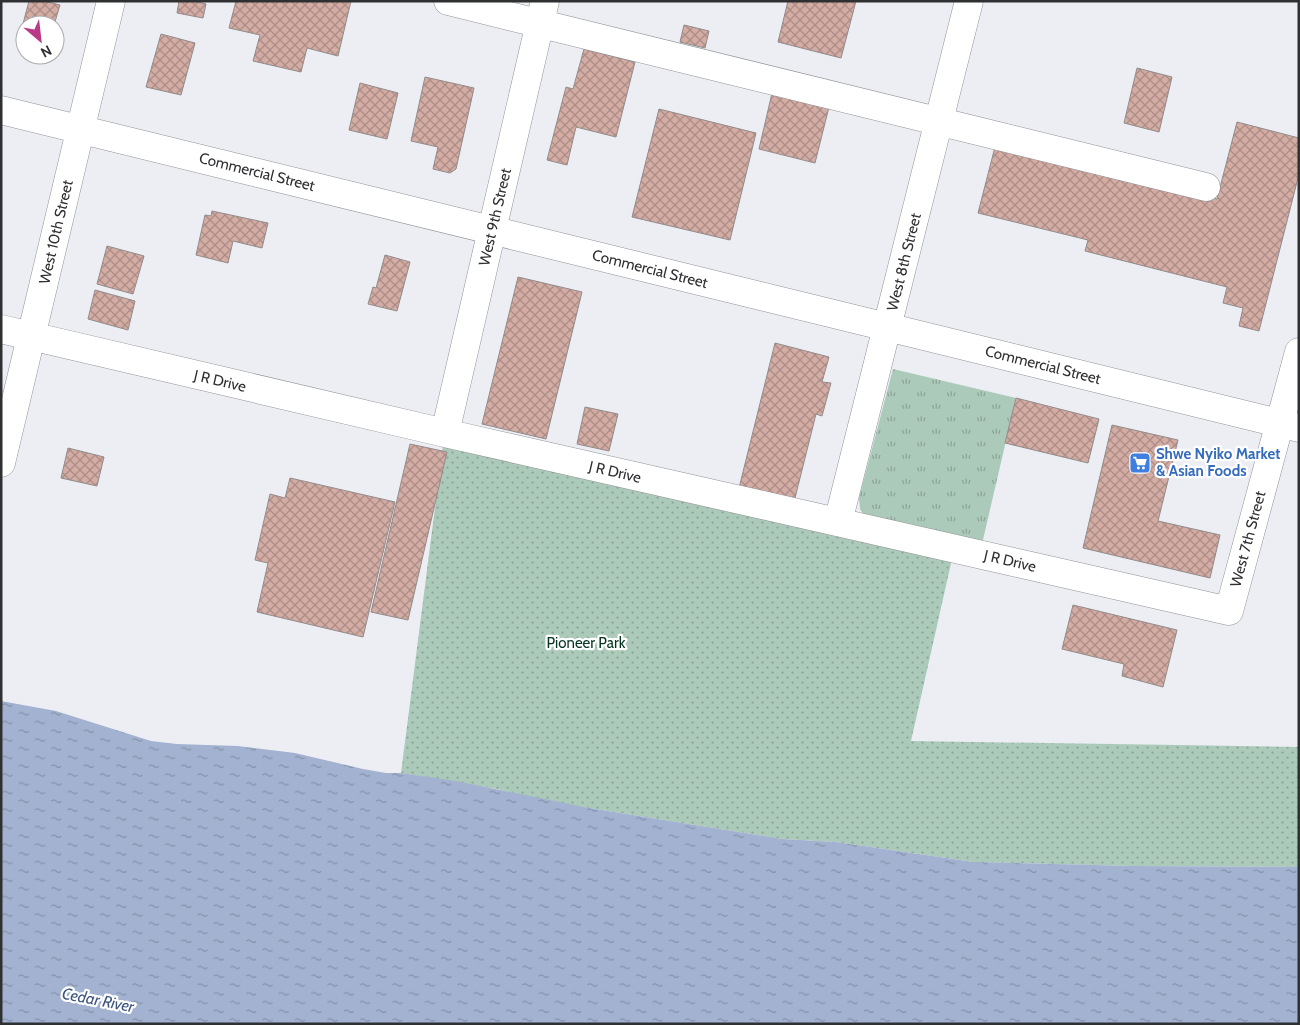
<svg xmlns="http://www.w3.org/2000/svg" width="1300" height="1025" font-family="Cabin,sans-serif">
  <style>
    .grass { fill: url(#grass-tufts) }
    .park { fill: url(#park-dots) }
    .water { fill: url(#water-ripples) }
    .building { fill: url(#building-cross-hatch); stroke: #928b8a }
    .lines { fill: none; stroke-linecap: round; stroke-linejoin: round }
    .minor-casing { stroke: #909298; stroke-width: 29 }
    .minor { stroke: #fff; stroke-width: 28 }
    .labels { text-anchor: middle; dominant-baseline: central; stroke-width: 4.5; stroke-linejoin: round; paint-order: stroke }
    .street-label { font-size: 15px; fill: #2f3032; stroke: #fff }
    .shop-label { font-size: 15px; font-weight: bold; fill: #366cbe; stroke: #fff; text-anchor: start }
    .park-label { font-size: 15px; fill: #053521; stroke: #fff }
    .water-label { font-size: 16px; font-style: italic; fill: #3f5581; stroke: #fff }
  </style>
  <defs>
    <pattern id="grass-tufts" width="24" height="20" patternUnits="userSpaceOnUse" patternTransform="scale(1.25)"><rect width="24" height="20" fill="#accab9"/><path d="M3 7l-1-3M5 7V3M7 7l1-3M15 17l-1-3M17 17v-4M19 17l1-3" fill="none" stroke="#8ca497"/></pattern>
    <pattern id="park-dots" width="8" height="8" patternUnits="userSpaceOnUse" patternTransform="scale(1.25)"><rect width="8" height="8" fill="#accab9"/><path d="M2 2h.1M6 6h.1" fill="none" stroke="#8ca497" stroke-width="1.8" stroke-linecap="round"/></pattern>
    <pattern id="water-ripples" width="26" height="14" patternUnits="userSpaceOnUse" patternTransform="scale(1.25)"><rect width="26" height="14" fill="#a2b2d0"/><path d="M2 4q2-2 4 0t4 0M15 11q2-2 4 0t4 0" fill="none" stroke="#8491a9"/></pattern>
    <pattern id="building-cross-hatch" width="8" height="8" patternUnits="userSpaceOnUse" patternTransform="scale(1.25)"><rect width="8" height="8" fill="#d3aca4"/><path d="M0 0l8 8M0 8l8-8" fill="none" stroke="#ac8c86"/></pattern>
  </defs>
  <rect width="100%" height="100%" fill="#eceef4"/>
  <!-- grass -->
  <path class="grass" d="M893 369 1016 398 982 544 866 519 860 509 859 498Z"/>
  <!-- park -->
  <path class="park" d="M443 445 952 559 911 741 1299 747V867L1133 866 974 862 836 842 782 839 745 833 589 808 532 798 497 789 401 773Z"/>
  <!-- water -->
  <path class="water" d="M1 701 56 711 151 741 177 744 238 746 295 753 363 769 386 773H401L456 781 589 808 782 839 836 842 974 862 1133 866 1299 867V1024H1Z"/>
  <!-- building -->
  <path class="building" d="M29 1H44L60 5 54 25H25V40L19 39Z
    M179 1H194L206 4 203 18 177 13Z
    M236 1H351L338 56 307 48 301 72 253 61 260 35 229 28Z
    M788 1H856L841 58 778 42Z
    M684 25 709 31 705 48 680 42Z
    M161 34 195 43 181 95 146 87Z
    M584 49 635 62 616 137 576 127 567 165 547 160 566 87 573 89Z
    M1137 68 1172 77 1159 132 1124 123Z
    M425 77 474 88 456 169 450 173 433 169 438 147 411 141Z
    M360 83 398 93 387 139 349 130Z
    M772 93 829 107 815 163 759 149Z
    M659 109 756 133 730 240 632 217Z
    M1237 122 1299 138V174L1259 331 1239 326 1243 308 1223 303 1227 287 1085 251 1088 240 978 213 996 143 1217 199Z
    M212 211 268 223 262 248 233 241 228 263 196 255 205 215 211 216Z
    M107 246 144 256 133 294 97 284Z
    M385 255 410 262 397 311 368 304 373 287 376 288Z
    M518 277 582 292 546 439 482 424Z
    M95 290 135 301 128 330 88 319Z
    M775 343 829 357 822 382 831 383 822 416 816 414 794 502 739 488Z
    M1016 398 1099 419 1088 463 1005 443Z
    M585 407 618 414 609 451 577 444Z
    M1112 425 1178 440 1158 521 1220 535 1210 578 1083 548Z
    M410 444 447 452 408 620 371 612Z
    M68 448 104 457 97 486 61 478Z
    M290 478 395 502 363 637 257 612 268 563 255 560 270 494 285 498Z
    M1073 605 1177 630 1163 687 1122 676 1124 664 1062 649Z"/>
  <g class="lines">
    <!-- minor casing -->
    <g class="minor-casing">
      <path id="minor" d="M448 1 1206 187
        M1 110 1299 428
        M1 329 445 433 1229 611 1299 352
        M445 433 545 1
        M1 463 111 1
        M838 522 969 1"/>
    </g>
    <!-- minor -->
    <use href="#minor" class="minor"/>
  </g>
  <!-- icons -->
  <defs>
    <g id="supermarket-square" transform="scale(1.125)"><rect x="-9" y="-9" width="18" height="18" rx="4" fill="#3f7fe0" stroke="#fff"/><path d="M-6-5.5h2.5l.6 2H6L4.5 2H-2.5L-4.4-4H-6ZM-1.5 3.2a1.3 1.3 0 1 0 .1 0ZM3 3.2a1.3 1.3 0 1 0 .1 0Z" fill="#fff"/></g>
  </defs>
  <g fill-rule="evenodd">
    <use href="#supermarket-square" x="1140" y="463"/>
  </g>
  <g class="labels">
    <!-- street labels -->
    <g class="street-label">
      <text transform="translate(257 172) rotate(14)">Commercial Street</text>
      <text transform="translate(495 217) rotate(-77)">West 9th Street</text>
      <text transform="translate(56 232) rotate(-77)">West 10th Street</text>
      <text transform="translate(904 262) rotate(-76)">West 8th Street</text>
      <text transform="translate(650 269) rotate(14)">Commercial Street</text>
      <text transform="translate(1043 365) rotate(14)">Commercial Street</text>
      <text transform="translate(220 381) rotate(13)">J R Drive</text>
      <text transform="translate(615 472) rotate(13)">J R Drive</text>
      <text transform="translate(1248 539) rotate(-75)">West 7th Street</text>
      <text transform="translate(1010 561) rotate(13)">J R Drive</text>
    </g>
    <!-- shop labels -->
    <g class="shop-label">
      <text x="1156" y="454">Shwe Nyiko Market<tspan x="1156" dy="17">&amp; Asian Foods</tspan></text>
    </g>
    <!-- park labels -->
    <g class="park-label">
      <text x="586" y="643">Pioneer Park</text>
    </g>
    <!-- water labels -->
    <g class="water-label">
      <text transform="translate(98 1000) rotate(11)">Cedar River</text>
    </g>
  </g>
  <!-- border -->
  <rect width="1300" height="1025" fill="none" stroke="#2f3032" stroke-width="5"/>
  <!-- north arrow -->
  <g transform="translate(40 40) rotate(152)"><circle r="24" fill="#ffffff" stroke="#acacad"/>
  <path d="M0-4L9 19L0 12L-9 19Z" fill="#b93a86"/>
  <text y="-8" font-size="14" font-weight="bold" text-anchor="middle" fill="#2f3032">N</text>
  </g>
</svg>
